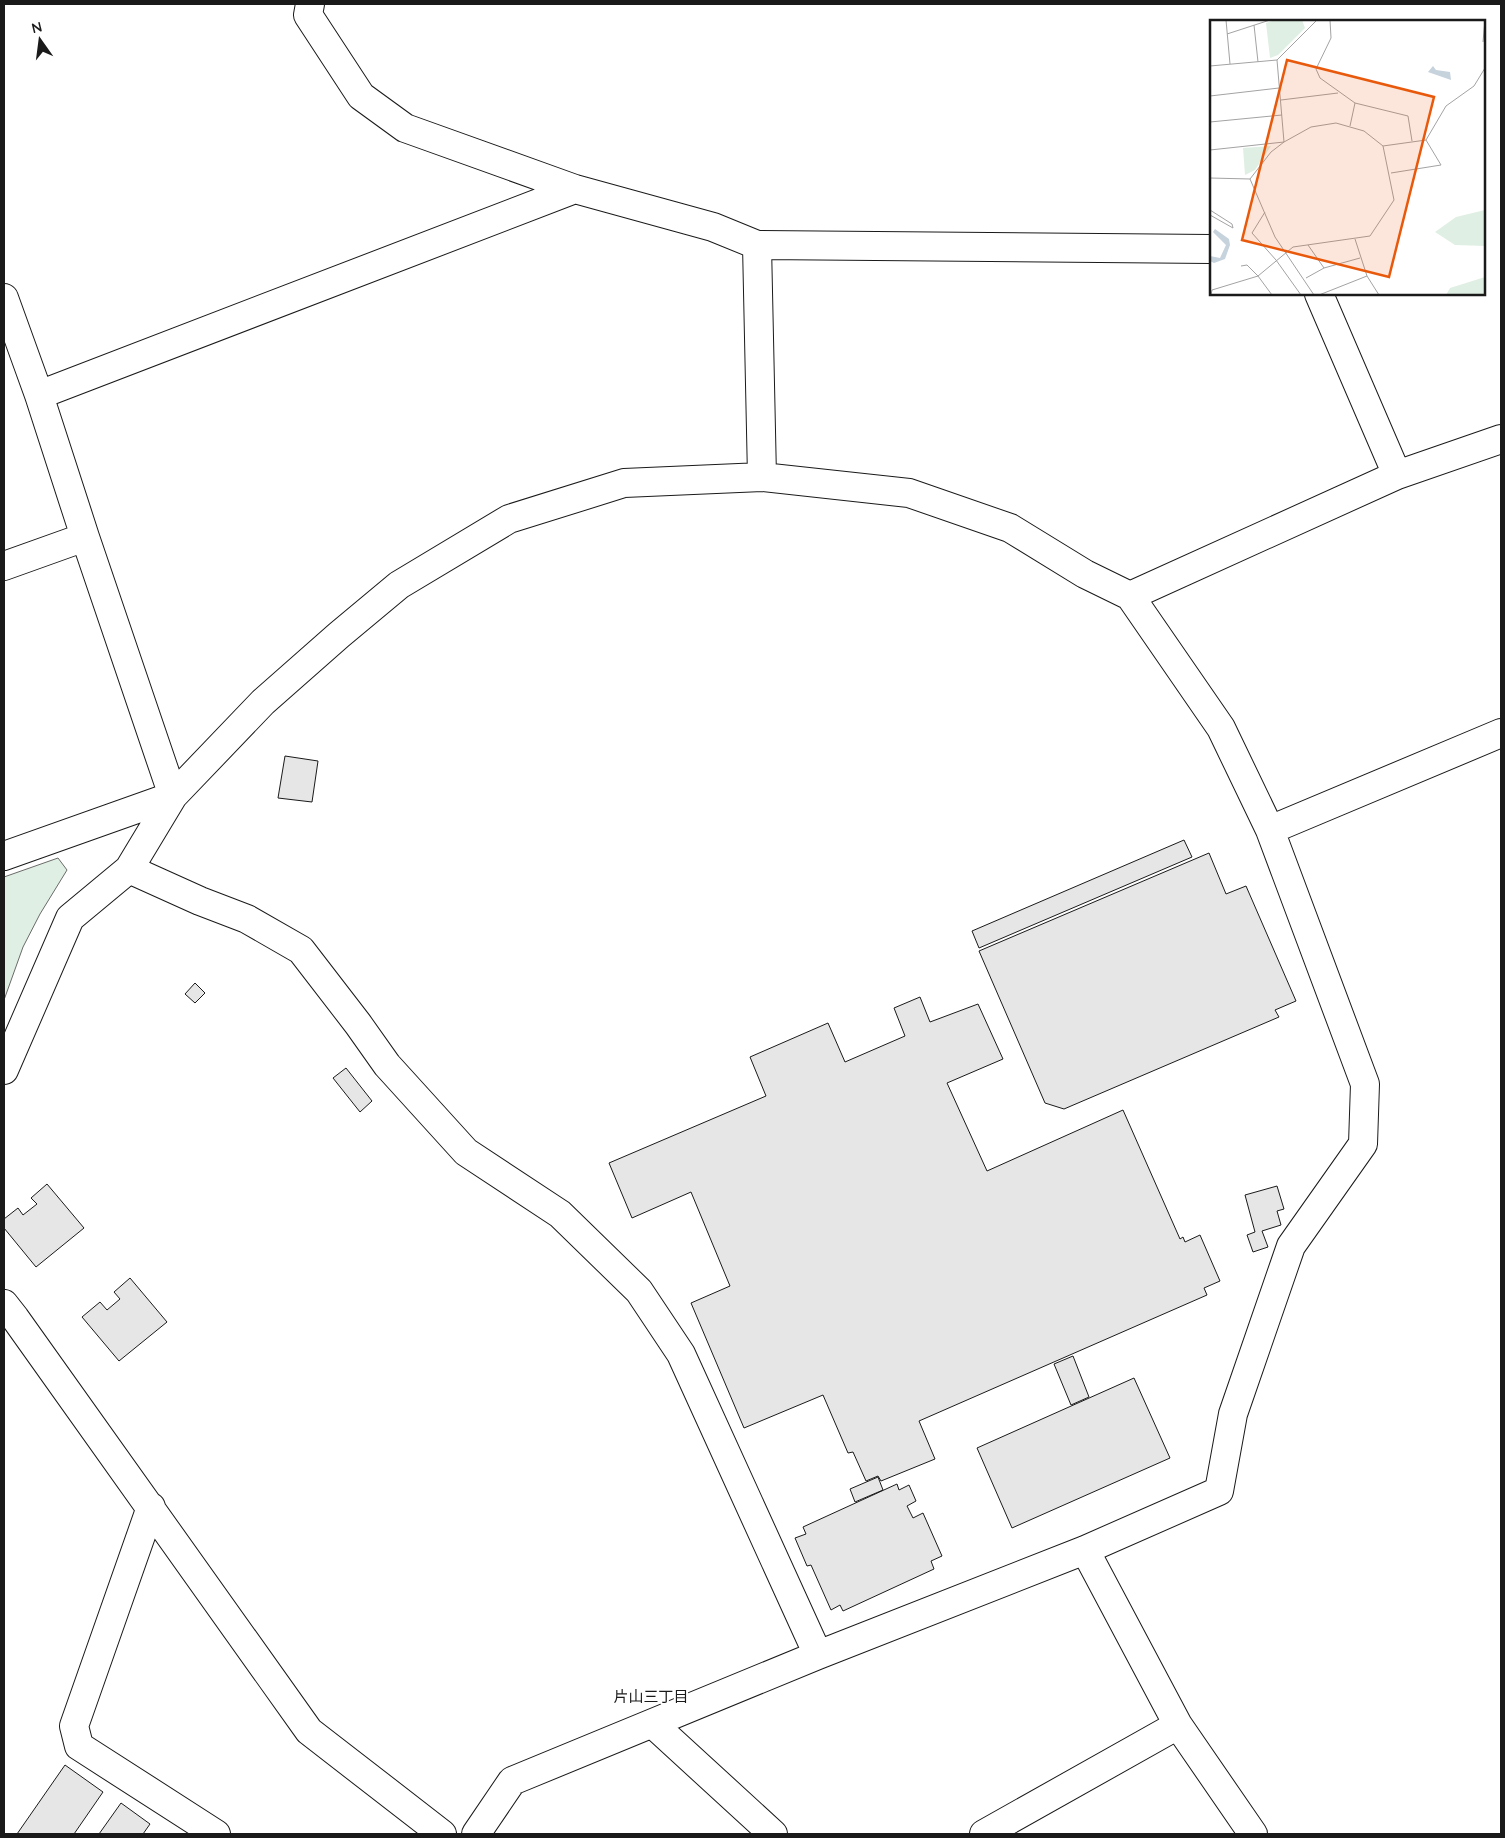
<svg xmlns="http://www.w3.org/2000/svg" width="1505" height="1838" font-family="Quicksand,'Noto Sans JP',sans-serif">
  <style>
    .green { fill: #e0efe3; stroke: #6a6a6a }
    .building { fill: #e6e6e6; stroke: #1a1a1a }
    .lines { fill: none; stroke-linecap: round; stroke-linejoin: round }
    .minor-casing { stroke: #1a1a1a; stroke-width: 30 }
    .minor { stroke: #fff; stroke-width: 28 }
    .labels { text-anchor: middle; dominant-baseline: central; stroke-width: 4; stroke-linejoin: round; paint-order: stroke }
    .neighbourhood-label { font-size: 15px; fill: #1a1a1a; stroke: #fff }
    .inset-road { fill: none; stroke: #a3a3a3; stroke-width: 1 }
    .view { fill: #e8590c; fill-opacity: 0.15; stroke: #e8590c; stroke-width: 2.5 }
    .inset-edge { fill: none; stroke: #1a1a1a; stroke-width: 2.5 }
  </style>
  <rect width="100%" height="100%" fill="#fff"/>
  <!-- green -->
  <path class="green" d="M58 858 67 870 40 914 23 947 4 1000V877Z"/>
  <!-- building -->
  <path class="building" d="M285 756 318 761 312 802 278 798Z
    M1184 840 1192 857 979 948 972 931Z
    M1209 853 1226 894 1246 886 1296 1001 1275 1010 1279 1017 1064 1109 1045 1103 979 951Z
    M195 983 205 993 195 1003 185 994Z
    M920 997 930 1022 978 1004 1003 1059 947 1083 987 1171 1123 1110 1180 1239 1183 1237 1185 1242 1200 1235 1220 1281 1204 1288 1207 1295 919 1421 935 1459 881 1481 878 1476 866 1481 853 1452 848 1453 823 1395 744 1428 691 1303 730 1286 691 1192 632 1218 609 1163 766 1096 750 1057 828 1023 845 1062 905 1036 894 1008Z
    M346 1068 372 1101 360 1112 333 1078Z
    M47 1184 84 1228 36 1267 4 1228V1219L18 1208 23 1215 37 1204 31 1198Z
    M1277 1186 1284 1209 1277 1211 1281 1225 1262 1231 1268 1247 1253 1252 1247 1235 1255 1232 1245 1195Z
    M130 1278 167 1322 119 1361 82 1317 100 1302 107 1310 120 1299 114 1292Z
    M1073 1356 1089 1397 1071 1405 1054 1364Z
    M1134 1378 1170 1458 1012 1528 977 1448Z
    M878 1477 883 1490 855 1502 850 1489Z
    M897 1484 899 1490 909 1485 916 1501 907 1506 913 1518 923 1513 942 1556 931 1561 934 1569 843 1611 840 1605 831 1610 811 1565 807 1566 795 1538 806 1534 803 1527Z
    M65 1765 103 1792 74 1834H17Z
    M121 1803 150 1824 143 1834H99Z"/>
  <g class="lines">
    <!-- minor casing -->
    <g class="minor-casing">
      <path id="minor" d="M310 4 308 15 361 96 405 128 575 189 713 227 757 245 1211 249
        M757 245 762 477
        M1319 294 1397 475
        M4 298 39 395 85 537 173 796
        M39 395 575 189
        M4 566 85 537
        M1130 596 1397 475 1501 439
        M1270 830 1501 733
        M4 856 173 796
        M129 869 200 901 247 919 301 950 358 1024 387 1065 466 1152 560 1214 639 1291 681 1354 818 1655
        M4 1070 70 918 129 869 173 796 263 702 339 635 399 585 509 519 624 483 762 477 909 493 1010 528 1085 574 1130 596 1221 728 1270 830 1365 1084 1363 1144 1291 1246 1233 1414 1219 1491 1085 1550 818 1655 512 1781 476 1834
        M4 1304 15 1318 309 1731 442 1834
        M151 1507 74 1726 79 1746 216 1834
        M1085 1550 1178 1725 1253 1834
        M653 1724 773 1834
        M984 1834 1178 1725"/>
    </g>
    <!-- minor -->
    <use href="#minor" class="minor"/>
  </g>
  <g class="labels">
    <!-- neighbourhood labels -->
    <g class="neighbourhood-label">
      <text x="651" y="1696">片山三丁目</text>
    </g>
  </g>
  <!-- overview -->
  <g transform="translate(1210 20)">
    <rect width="275" height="275" fill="#fff"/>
    <path d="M65 0H92L95 8 68 35 60 38 56 3ZM61 126 45 150 35 155 33 128ZM275 190V226L245 225 225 212 246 197ZM275 257V275H236L240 268Z" fill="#e0efe3"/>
    <path d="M223 46 226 50 240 52 241 60 218 52ZM5 209 19 219 20 225 15 239 4 243 0 241V236L10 238 16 225 3 212Z" fill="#c6d2dc"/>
    <path class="inset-road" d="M16 0 20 44M120 0 121 18 106 49 110 58 145 83 198 96 202 121M44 5 48 42M17 14 60 0M273 22 275 0M67 40 74 122M0 46 67 40 107 0M0 76 69 68M71 80 128 73M0 102 72 95M140 106 145 83M216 120 236 86 264 66 275 48M173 126 216 120M0 130 74 122M181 153 231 145 216 120M0 158 40 159 61 132 74 122 101 107 126 103 154 111 173 126 184 180 160 216 83 227 48 256 2 270 1 275M40 159 65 217 104 275M0 190 22 204 23 208M55 192 42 213 66 240 91 275M0 195 23 208M145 219 157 256 169 275M98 225 114 248M31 246 37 245 48 256M48 256 62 275M96 258 114 248 150 238M109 275 157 256"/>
    <path class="view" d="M77 40 224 77 179 257 32 220Z"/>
    <rect width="275" height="275" class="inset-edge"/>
  </g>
  <!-- border -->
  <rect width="1505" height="1838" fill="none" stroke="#1a1a1a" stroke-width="10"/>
  <!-- north arrow -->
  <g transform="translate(40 40) rotate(346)" stroke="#ffffff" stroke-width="4" paint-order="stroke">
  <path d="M0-4L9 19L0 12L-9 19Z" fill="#1a1a1a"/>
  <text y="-8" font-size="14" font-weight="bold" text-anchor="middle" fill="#1a1a1a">N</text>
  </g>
</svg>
